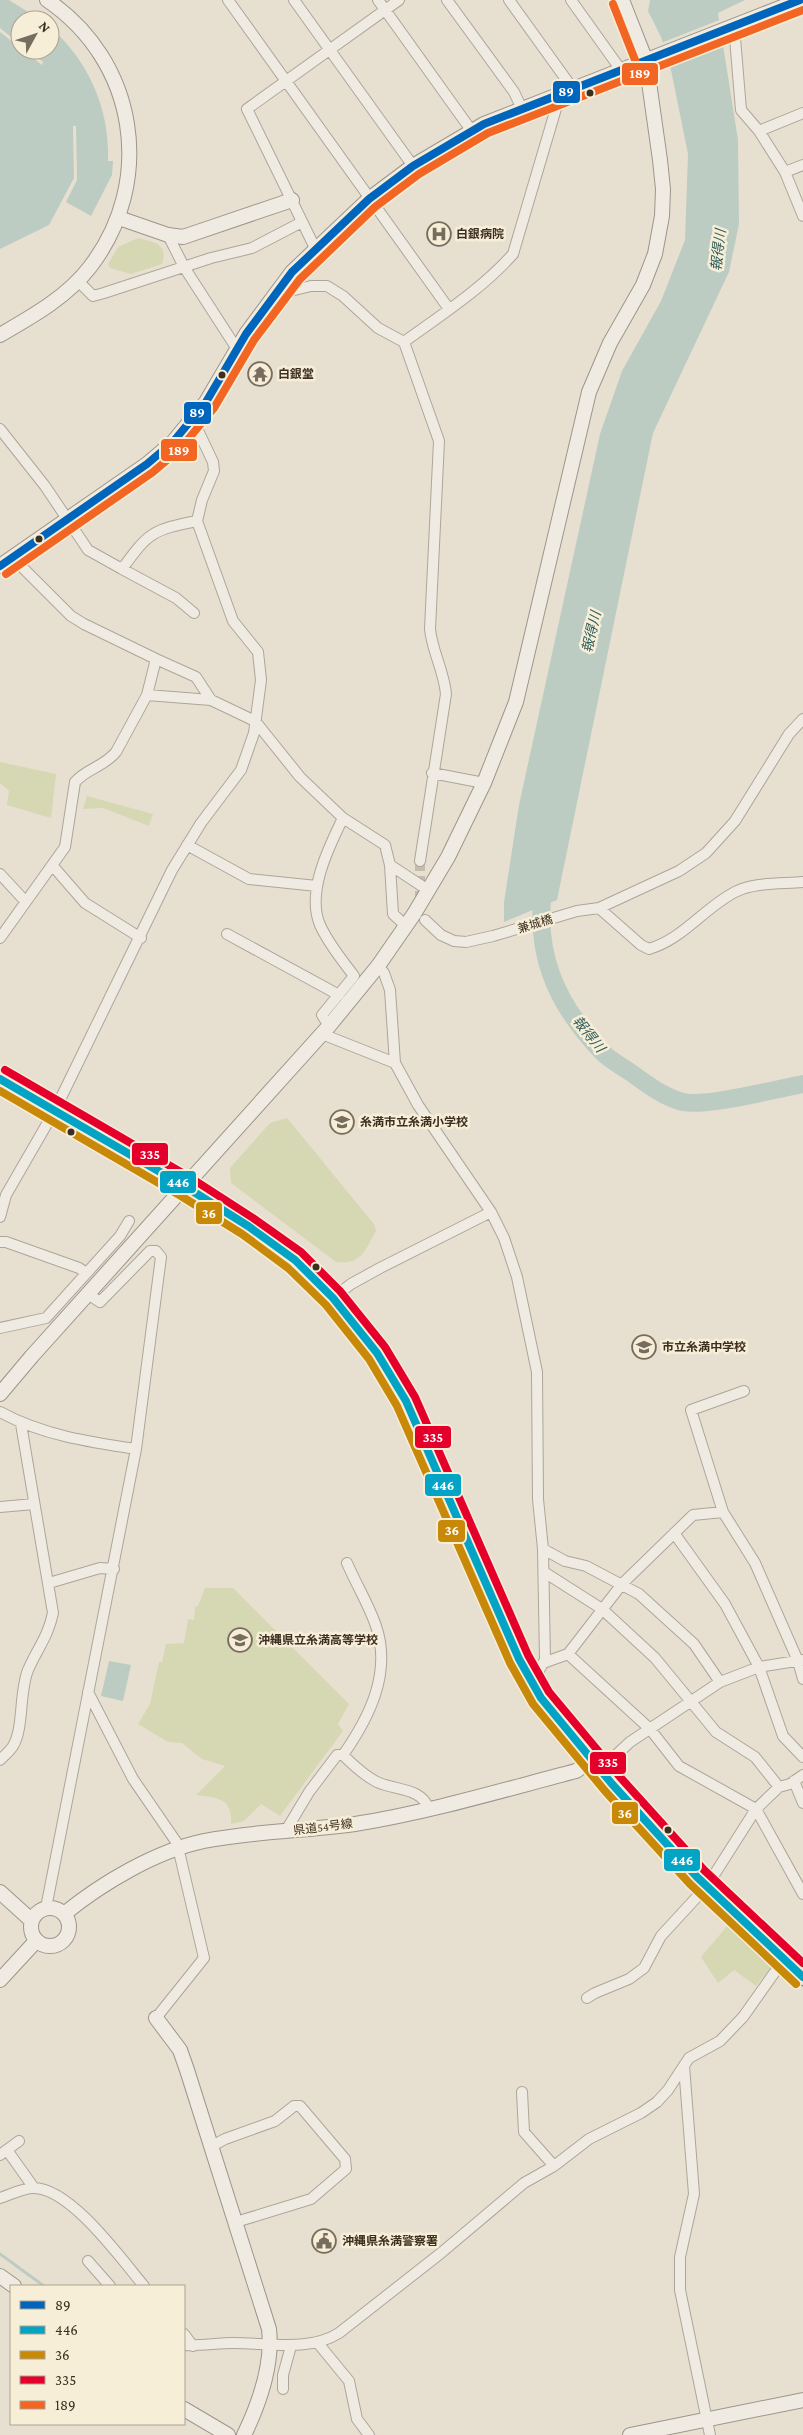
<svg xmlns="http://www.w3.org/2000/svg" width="803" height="2435" font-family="'Crimson Pro','Noto Sans JP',serif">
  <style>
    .green { fill: #d6d7b3 }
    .water { fill: #bcccc2 }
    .pier { fill: #e7e0d1 }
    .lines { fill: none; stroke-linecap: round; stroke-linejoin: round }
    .stream { stroke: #bcccc2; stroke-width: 3 }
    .river { stroke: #bcccc2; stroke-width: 18 }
    .street-tunnel { stroke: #c5bcae; stroke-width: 10; stroke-dasharray: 10 5; stroke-linecap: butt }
    .street-casing { stroke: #ada599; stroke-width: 12 }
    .secondary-casing { stroke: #9c958a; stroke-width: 16 }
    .primary-casing { stroke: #928b80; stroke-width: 19 }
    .street { stroke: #efebe3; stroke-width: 10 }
    .secondary { stroke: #efebe3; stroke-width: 14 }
    .primary { stroke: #e6e1d4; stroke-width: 16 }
    .bus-1-casing { stroke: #f7eed8; stroke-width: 11 }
    .bus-2-casing { stroke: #f7eed8; stroke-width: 11 }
    .bus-3-casing { stroke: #f7eed8; stroke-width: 11 }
    .bus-4-casing { stroke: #f7eed8; stroke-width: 11 }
    .bus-5-casing { stroke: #f7eed8; stroke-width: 11 }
    .bus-1 { stroke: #0065bd; stroke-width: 8 }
    .bus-2 { stroke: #03a3c5; stroke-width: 8 }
    .bus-3 { stroke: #c88808; stroke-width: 8 }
    .bus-4 { stroke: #e4002b; stroke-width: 8 }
    .bus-5 { stroke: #f26522; stroke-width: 8 }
    .bus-dot { fill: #3d2e20; stroke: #f7eed8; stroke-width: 2 }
    .labels { text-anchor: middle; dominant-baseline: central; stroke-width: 5; stroke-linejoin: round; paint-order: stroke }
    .poi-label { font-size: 12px; font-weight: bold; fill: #3d2e20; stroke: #f7eed8; text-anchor: start }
    .street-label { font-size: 12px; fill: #3d2e20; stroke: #f7eed8 }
    .water-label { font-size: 14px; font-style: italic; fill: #2f5d5a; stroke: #f7eed8 }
    .line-badge { stroke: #f7eed8; stroke-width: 2 }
    .badge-label { font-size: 14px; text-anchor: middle; font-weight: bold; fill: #fff }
  </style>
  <rect width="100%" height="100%" fill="#e7e0d1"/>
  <!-- green -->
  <path class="green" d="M138 238C154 242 169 244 162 264L131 274 110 268 108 264 118 247Z
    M0 762 56 774 51 818 7 805 9 791 0 783Z
    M87 796 153 814 149 826 103 808 83 809Z
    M287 1118 374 1224 376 1231C365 1250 362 1265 336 1262L231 1183 230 1168 270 1123Z
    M205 1588H233L349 1704 338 1724 343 1731 280 1816 261 1804 244 1821 231 1824C233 1798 218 1798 196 1795L225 1766 202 1759 182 1743 168 1742 138 1724 150 1704 159 1662H162L166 1644 184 1643 188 1619 194 1620 195 1607 198 1606Z
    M728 1925 772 1966 756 1986 734 1970 718 1983 701 1957Z"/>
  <!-- water -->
  <path class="water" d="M0 0H9L41 20H20V44L0 28Z
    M650 0H745L718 13 738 140 739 224 729 272 653 433 557 900 504 922V902L519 805 600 434 622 371 661 301 685 240 688 154 670 65 661 37 648 11Z
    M50 27C89 61 110 110 108 161H113L112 175 91 216 66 202 77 180 76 126H73L74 178 49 225 0 249V32L42 65 43 62 28 50H50Z
    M109 1661 131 1665 123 1701 101 1696Z"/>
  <!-- pier -->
  <path class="pier" d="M722 19 725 41 667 64 661 43Z"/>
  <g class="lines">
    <!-- stream -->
    <path class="stream" d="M0 2254 44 2286"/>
    <!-- river -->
    <path class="river" d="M544 883C533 951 555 1003 602 1052 611 1061 623 1067 633 1074 648 1085 664 1097 683 1102 707 1107 776 1089 803 1084"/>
    <!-- street-tunnel -->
    <path class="street-tunnel" d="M420 861V905"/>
    <!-- street casing -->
    <g class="street-casing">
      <path id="street" d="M228 0 449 309
        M294 0 413 166
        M378 0 471 130
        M447 0 514 92 522 109
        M509 0 573 89
        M571 0 621 70
        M734 26 741 110 759 131 785 172 803 216
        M759 131 803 113
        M785 172 803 165
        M168 235 184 267 237 349
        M315 248 247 109 399 0
        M78 281 93 296 104 293 211 258 252 248 302 222
        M274 295 311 286H327L343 296 378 328 404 342
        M404 342 439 441 430 629C432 651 444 671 446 694L420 861
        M404 342C441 315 482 289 513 254L560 95
        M0 429 45 486 88 550 122 569C149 532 152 530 197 521
        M122 569 176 598 194 613
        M156 659 196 677 211 700
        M147 695 211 700 255 721 300 777 343 818 385 845 390 865 393 914 406 926
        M432 773 484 783
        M187 845 249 879 317 886
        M52 865 85 903 141 938
        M390 865 428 890
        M0 874 25 901
        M599 908 641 945 649 949C683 939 704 908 735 892 754 882 782 884 803 882
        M425 920 441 935 454 941 466 942 493 936 577 911 599 908 679 871 706 853 735 821 789 734 803 719
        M227 934 339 995
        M0 938 65 847 75 782C86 769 105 766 116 752L147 695 156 659 84 624 71 616 12 557
        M378 966 384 973 390 990 395 1063 418 1105 491 1212 504 1238 517 1277 537 1372 538 1499 543 1549 545 1660 538 1672 529 1678
        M329 1026 322 1015 354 976C342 960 328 943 320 925 306 892 329 847 343 818
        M322 1034 395 1063
        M0 1217 6 1195 55 1110 172 870 201 823 241 770 254 733 261 680 258 652 233 621 197 521 202 500 214 471 213 462 193 420
        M0 1242H6L79 1268 86 1273
        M333 1298 351 1284 380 1268 491 1212
        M0 1328 46 1318 120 1236 129 1221
        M744 1391 691 1410 723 1512 755 1563 798 1661 803 1679
        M0 1412C42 1435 89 1442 136 1449
        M0 1507 34 1504
        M674 1533 725 1604 759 1667 783 1736 803 1757
        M543 1549 565 1561 586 1566 639 1594 694 1644 720 1682
        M544 1572 602 1609 655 1658 716 1732 755 1757 779 1787
        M49 1583 100 1568 114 1569
        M568 1654 622 1584 693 1515 723 1512
        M543 1663 568 1654 650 1729 679 1766 756 1809 803 1894
        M88 1692 133 1779 177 1843 204 1958 156 2018
        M343 1755C369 1718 392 1673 376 1626 369 1605 356 1584 347 1563
        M0 1760C4 1756 10 1751 13 1746 24 1728 19 1692 28 1670 37 1649 48 1637 53 1613L21 1424
        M600 1770 630 1742 720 1682 759 1667 803 1660
        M794 1781 803 1803
        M285 1832 309 1792 337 1755H343C352 1764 365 1776 377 1782 396 1791 421 1787 429 1809
        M46 1908 136 1449 161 1257 156 1251H150L100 1302 88 1294
        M587 1998 595 1993 629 1979 644 1968 661 1936 707 1886 756 1809 779 1787 790 1784 803 1775
        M684 2066 694 2194 680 2257V2290L710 2435
        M522 2092 524 2132 554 2166
        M212 2146 225 2139 275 2121 294 2106H300L345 2159 346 2169 311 2199 236 2222
        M7 2150 34 2188
        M0 2155 19 2141
        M0 2198C10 2195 23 2188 33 2188 70 2187 122 2260 144 2286
        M88 2261 110 2286
        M184 2334 193 2346
        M317 2342 349 2381 357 2419 369 2435
        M184 2345C200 2346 217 2343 234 2343 268 2343 309 2352 339 2333L441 2253 524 2183 554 2166 589 2139 641 2113 657 2102 668 2090 689 2058 720 2041 743 2017 784 1959
        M283 2389V2375L291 2346"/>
    </g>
    <!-- secondary casing -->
    <g class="secondary-casing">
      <path id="secondary" d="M119 218 168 235 183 237 292 200
        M0 335C33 316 67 297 90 267 156 181 137 61 47 0
        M0 566 147 464 173 442 206 402 246 334 292 272 369 199 413 166 484 124 800 0
        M0 1394 32 1356 329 1026 378 966 414 914 448 857 484 783 516 702 589 392 610 343 643 285 655 254 662 216 663 189 660 160 646 61 622 0
        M0 1892 31 1920
        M31 1927a19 19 0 1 1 38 0a19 19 0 1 1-38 0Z
        M64 1914C102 1883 156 1851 204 1841 254 1831 305 1831 355 1824 430 1812 503 1790 576 1771L592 1760
        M0 1980 36 1941
        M156 2018 180 2050 187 2070 269 2329C273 2364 259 2404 244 2435
        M0 2276 14 2286
        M184 2409 228 2435
        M630 2435 803 2400"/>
    </g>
    <!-- primary casing -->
    <g class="primary-casing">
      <path id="primary" d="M0 1079 186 1187 248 1226 295 1260 333 1298 377 1353 406 1401 519 1659 541 1698 612 1784 697 1877 803 1977"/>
    </g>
    <!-- street -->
    <use href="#street" class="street"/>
    <!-- secondary -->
    <use href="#secondary" class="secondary"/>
    <!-- primary -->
    <use href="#primary" class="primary"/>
    <!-- bus-1 casing -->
    <g class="bus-1-casing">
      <path id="bus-1" d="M0 566 147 464 173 442 206 402 246 334 292 272 369 199 413 166 484 124 800 0"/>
    </g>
    <!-- bus-2 casing -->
    <g class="bus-2-casing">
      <path id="bus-2" d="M0 1079 186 1187 248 1226 295 1260 333 1298 377 1353 406 1401 519 1659 541 1698 612 1784 697 1877 803 1977"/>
    </g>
    <!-- bus-3 casing -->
    <g class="bus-3-casing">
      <path id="bus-3" d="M0 1091 181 1196 242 1234 288 1268 326 1305 369 1359 397 1406 510 1663 533 1704 605 1791 690 1884 796 1984"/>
    </g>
    <!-- bus-4 casing -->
    <g class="bus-4-casing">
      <path id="bus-4" d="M5 1070 191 1178 253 1218 301 1252 340 1291 385 1347 415 1397 528 1655 549 1692 620 1777 704 1870 803 1963"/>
    </g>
    <!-- bus-5 casing -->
    <g class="bus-5-casing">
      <path id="bus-5" d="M613 4 637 65
        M6 574 153 472 180 449 214 408 254 340 300 279 375 207 419 174 488 133 803 10"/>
    </g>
    <!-- bus-1 -->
    <use href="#bus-1" class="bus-1"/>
    <!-- bus-2 -->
    <use href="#bus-2" class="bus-2"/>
    <!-- bus-3 -->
    <use href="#bus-3" class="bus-3"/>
    <!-- bus-4 -->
    <use href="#bus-4" class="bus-4"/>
    <!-- bus-5 -->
    <use href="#bus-5" class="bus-5"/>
  </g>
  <!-- icons -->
  <defs>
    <g id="hospital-ring" transform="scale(1.25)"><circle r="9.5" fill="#f7eed8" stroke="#786c5e" stroke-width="1.5"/><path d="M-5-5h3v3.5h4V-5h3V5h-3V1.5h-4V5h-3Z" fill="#786c5e"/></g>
    <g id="temple-ring" transform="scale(1.25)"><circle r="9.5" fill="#f7eed8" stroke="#786c5e" stroke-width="1.5"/><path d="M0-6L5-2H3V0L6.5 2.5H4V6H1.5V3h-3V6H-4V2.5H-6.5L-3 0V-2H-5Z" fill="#786c5e"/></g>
    <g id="school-ring" transform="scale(1.25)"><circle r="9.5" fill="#f7eed8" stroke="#786c5e" stroke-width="1.5"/><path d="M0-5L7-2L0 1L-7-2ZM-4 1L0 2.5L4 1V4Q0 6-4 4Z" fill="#786c5e"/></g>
    <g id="civic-ring" transform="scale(1.25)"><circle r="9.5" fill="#f7eed8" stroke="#786c5e" stroke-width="1.5"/><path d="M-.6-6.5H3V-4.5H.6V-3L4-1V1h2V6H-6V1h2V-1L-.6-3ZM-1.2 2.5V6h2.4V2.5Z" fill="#786c5e"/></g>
  </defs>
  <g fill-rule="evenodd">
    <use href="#hospital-ring" x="439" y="234"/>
    <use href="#temple-ring" x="260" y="374"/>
    <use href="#school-ring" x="342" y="1122"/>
    <use href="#school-ring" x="644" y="1347"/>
    <use href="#school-ring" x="240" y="1640"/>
    <use href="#civic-ring" x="324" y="2241"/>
  </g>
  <!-- markers -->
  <g class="bus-dot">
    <circle cx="590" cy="93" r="4.5"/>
    <circle cx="222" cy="375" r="4.5"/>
    <circle cx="39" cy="539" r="4.5"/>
    <circle cx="71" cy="1132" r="4.5"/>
    <circle cx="316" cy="1267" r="4.5"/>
    <circle cx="668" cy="1830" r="4.5"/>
  </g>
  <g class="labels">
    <!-- poi labels -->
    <g class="poi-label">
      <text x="456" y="234">白銀病院</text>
      <text x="278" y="374">白銀堂</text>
      <text x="360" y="1122">糸満市立糸満小学校</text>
      <text x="662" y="1347">市立糸満中学校</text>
      <text x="258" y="1640">沖縄県立糸満高等学校</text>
      <text x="342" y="2241">沖縄県糸満警察署</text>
    </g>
    <!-- street labels -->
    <g class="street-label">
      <text transform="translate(535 924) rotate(-17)">兼城橋</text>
      <text transform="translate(323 1827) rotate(-7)">県道54号線</text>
    </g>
    <!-- water labels -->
    <g class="water-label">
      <text transform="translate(718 250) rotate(-83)">報得川</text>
      <text transform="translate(591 632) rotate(-77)">報得川</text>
      <text transform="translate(589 1034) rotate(51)">報得川</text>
    </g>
  </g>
  <g class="line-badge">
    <rect x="621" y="62" width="38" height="24" rx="5" fill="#f26522"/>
    <rect x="552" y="80" width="29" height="24" rx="5" fill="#0065bd"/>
    <rect x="183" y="401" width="29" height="24" rx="5" fill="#0065bd"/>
    <rect x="160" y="438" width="38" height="24" rx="5" fill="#f26522"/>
    <rect x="131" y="1142" width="38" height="24" rx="5" fill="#e4002b"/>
    <rect x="159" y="1170" width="38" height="24" rx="5" fill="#03a3c5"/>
    <rect x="195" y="1201" width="28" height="24" rx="5" fill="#c88808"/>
    <rect x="414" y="1425" width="38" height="24" rx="5" fill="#e4002b"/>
    <rect x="424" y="1473" width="38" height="24" rx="5" fill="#03a3c5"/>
    <rect x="437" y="1519" width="29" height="24" rx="5" fill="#c88808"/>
    <rect x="589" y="1751" width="38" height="24" rx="5" fill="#e4002b"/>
    <rect x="611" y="1801" width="28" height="24" rx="5" fill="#c88808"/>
    <rect x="663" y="1848" width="38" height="24" rx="5" fill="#03a3c5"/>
  </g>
  <g class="badge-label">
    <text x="640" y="78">189</text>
    <text x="566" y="96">89</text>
    <text x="197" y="417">89</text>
    <text x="179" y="455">189</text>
    <text x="150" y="1159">335</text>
    <text x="178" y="1187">446</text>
    <text x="209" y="1218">36</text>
    <text x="433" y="1442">335</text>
    <text x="443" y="1490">446</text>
    <text x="452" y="1535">36</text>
    <text x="608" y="1767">335</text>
    <text x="625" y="1818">36</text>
    <text x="682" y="1865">446</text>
  </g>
  <!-- legend -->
  <rect x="10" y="2285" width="175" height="140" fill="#f7eed8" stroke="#ada18e"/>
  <rect x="20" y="2301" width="25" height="8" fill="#0065bd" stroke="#ada18e"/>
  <text x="55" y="2310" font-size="15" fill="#3d2e20">89</text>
  <rect x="20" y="2326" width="25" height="8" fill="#03a3c5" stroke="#ada18e"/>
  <text x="55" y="2335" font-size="15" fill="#3d2e20">446</text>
  <rect x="20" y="2351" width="25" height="8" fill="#c88808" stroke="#ada18e"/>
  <text x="55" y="2360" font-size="15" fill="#3d2e20">36</text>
  <rect x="20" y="2376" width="25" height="8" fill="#e4002b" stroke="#ada18e"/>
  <text x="55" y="2385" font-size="15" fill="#3d2e20">335</text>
  <rect x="20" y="2401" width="25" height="8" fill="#f26522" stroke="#ada18e"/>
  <text x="55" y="2410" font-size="15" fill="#3d2e20">189</text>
  <!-- north arrow -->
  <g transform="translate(35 35) rotate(50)"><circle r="24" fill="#f7eed8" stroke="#ada18e"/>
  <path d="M0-4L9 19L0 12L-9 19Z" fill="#786c5e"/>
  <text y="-8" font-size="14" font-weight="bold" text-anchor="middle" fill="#3d2e20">N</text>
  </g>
</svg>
